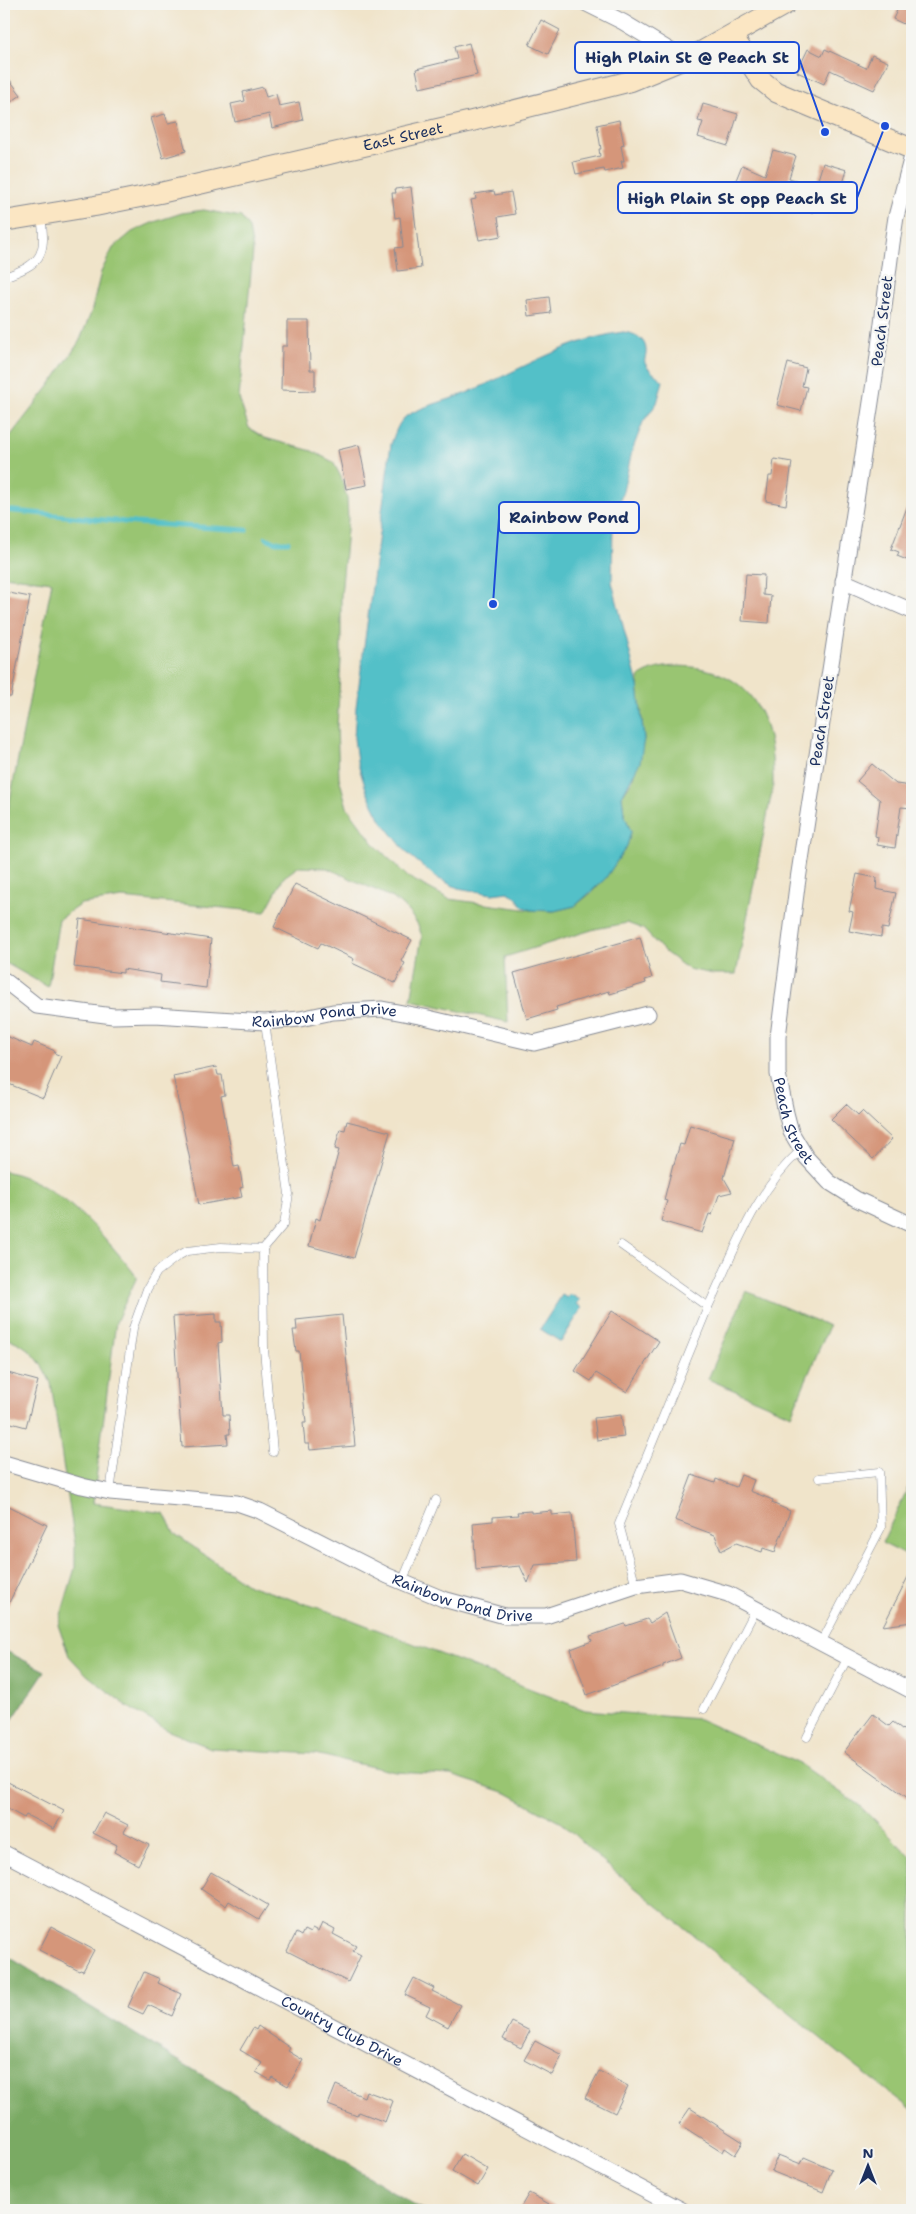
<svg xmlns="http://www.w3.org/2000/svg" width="916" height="2214" viewBox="0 0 916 2214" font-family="'Shantell Sans',sans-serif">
	<rect width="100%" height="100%" fill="#f6f6f2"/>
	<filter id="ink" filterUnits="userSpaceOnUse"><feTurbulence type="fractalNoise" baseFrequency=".02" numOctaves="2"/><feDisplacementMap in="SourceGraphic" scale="10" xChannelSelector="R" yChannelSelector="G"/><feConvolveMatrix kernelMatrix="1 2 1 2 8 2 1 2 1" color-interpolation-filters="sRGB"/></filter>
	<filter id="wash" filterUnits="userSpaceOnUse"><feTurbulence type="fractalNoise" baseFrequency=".0096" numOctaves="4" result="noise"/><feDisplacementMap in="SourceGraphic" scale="20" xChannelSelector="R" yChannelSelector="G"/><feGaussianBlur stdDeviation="1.12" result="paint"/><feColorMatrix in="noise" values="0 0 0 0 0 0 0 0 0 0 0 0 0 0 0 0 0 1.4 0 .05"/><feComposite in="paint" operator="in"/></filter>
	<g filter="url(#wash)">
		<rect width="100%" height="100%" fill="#f0e4ca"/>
		<g fill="#99c572" stroke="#5a7a68">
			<path d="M 204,210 L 241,217 L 249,228 L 253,251 L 239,398 L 249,428 L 265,438 L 312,451 L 333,462 L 341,477 L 347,498 L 348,519 L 341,596 L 341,660 L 337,727 L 339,777 L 347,807 L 375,845 L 408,877 L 449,899 L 531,910 L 554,911 L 575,906 L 591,893 L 605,879 L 627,846 L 631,832 L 624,813 L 622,796 L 632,781 L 644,739 L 638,685 L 640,676 C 655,666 674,665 692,667 C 759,675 774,727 773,786 L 736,974 L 713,974 L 688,969 L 665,952 L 643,929 L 627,923 L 595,929 L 505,957 L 508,1022 L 411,1000 L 422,936 L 417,923 L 406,909 L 393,898 L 327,868 L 298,867 L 284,877 L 265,912 L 122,898 L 81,904 L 59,919 L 48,987 L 4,962 L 4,831 L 52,582 L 4,576 L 4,444 L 50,385 L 79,342 L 91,313 L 101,272 L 113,248 L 132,232 L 154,222 L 182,213 Z"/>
			<path d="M 4,1171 C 58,1181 105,1236 137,1277 L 116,1322 L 93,1503 L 164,1513 L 175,1534 L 248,1585 L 337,1614 L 585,1710 L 699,1719 L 802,1765 L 860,1806 L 912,1858 L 912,2110 L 851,2063 L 602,1861 L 562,1823 L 507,1793 L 451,1775 L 395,1772 L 315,1754 L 211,1748 L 169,1731 L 128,1707 L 87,1675 L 69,1656 L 58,1625 L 75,1568 L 75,1544 L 51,1383 C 41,1362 29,1343 4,1338 Z"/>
			<polygon points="746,1291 829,1326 791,1415 708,1379"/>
			<polygon points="912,1479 912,1558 882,1543"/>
		</g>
		<g fill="#7aaa64" stroke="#4a6c61">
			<polygon points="4,1650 45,1671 4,1732"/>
			<polygon points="4,1954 423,2210 4,2210"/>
		</g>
		<g fill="#52c0c8" stroke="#367893">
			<path d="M 623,332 C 635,333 647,339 646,353 C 646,358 643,360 646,365 C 649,371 658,376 663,381 L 657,403 L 643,422 L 632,451 L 623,491 L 613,520 L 612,582 L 638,685 L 644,739 L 640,762 L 622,796 L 624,813 L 631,832 L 627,846 L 605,879 L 575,906 L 554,911 L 531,910 L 522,906 L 516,897 L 508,892 L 492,894 L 458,888 L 437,878 L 407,853 L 381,820 L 367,792 L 357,761 L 354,738 L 356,707 L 391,444 C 395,434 398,421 408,415 C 425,405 451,400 469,392 C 520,370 567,340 623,332 Z"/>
			<polygon points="570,1294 580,1300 577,1304 582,1308 561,1342 540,1329 562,1295 567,1298"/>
		</g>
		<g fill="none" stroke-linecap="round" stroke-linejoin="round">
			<g stroke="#52c0c8" stroke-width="5">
				<polyline points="4,510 135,523 246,530"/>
				<polyline points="266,538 276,542 288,542"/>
			</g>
		</g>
		<g id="blocks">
			<g fill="#d5967a">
				<polygon points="900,4 912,4 912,28 893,19"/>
				<polygon points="541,20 560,30 548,54 529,45"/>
				<polygon points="469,43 477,75 420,88 416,69 457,59 454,47"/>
				<polygon points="808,49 822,56 825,49 866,68 872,55 888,62 874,90 830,70 824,84 797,72"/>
				<polygon points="4,72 21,95 4,107"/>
				<polygon points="263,87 266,97 276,94 279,106 299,102 303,120 272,128 269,114 235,122 231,104 245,101 243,92"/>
				<polygon points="703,104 738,114 728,146 698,137 703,122 698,121"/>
				<polygon points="165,114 168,123 178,121 186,151 163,158 151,118"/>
				<polygon points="619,120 624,145 621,146 624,161 621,161 623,168 605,172 604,169 576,174 573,162 600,156 599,149 601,149 597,125"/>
				<polygon points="773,150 796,156 789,178 816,186 823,163 847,170 838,200 827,197 823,211 814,208 812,213 779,203 777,210 757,204 761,190 736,180 742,165 765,175"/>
				<polygon points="411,187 421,268 398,271 395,248 403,247 400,217 395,218 392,193 396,193 395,189"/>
				<polygon points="494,191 495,195 511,192 515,214 498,217 501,236 479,240 471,200 476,199 475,194"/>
				<polygon points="549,297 551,313 529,316 527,300"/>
				<polygon points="287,321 309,321 310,370 315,370 315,391 281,390 282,346 287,346"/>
				<polygon points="788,363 806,368 802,386 807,387 801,411 777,405"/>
				<polygon points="359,445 367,485 346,489 338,450"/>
				<polygon points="774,459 792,462 786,505 766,501 769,476 772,476"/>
				<polygon points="911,497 912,497 912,562 897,556 899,552 891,549"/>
				<polygon points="746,574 764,575 763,595 771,596 769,623 742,621"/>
				<polygon points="4,592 30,597 11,697 4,697"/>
				<polygon points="872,764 896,784 912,786 912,808 901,807 895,848 877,845 878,837 875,836 880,800 857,781"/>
				<polygon points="857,874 877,878 876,889 896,893 888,929 882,928 881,937 849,931 853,912 849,911"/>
				<polygon points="295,884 412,940 401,961 405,963 395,983 352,963 354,959 321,943 318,948 274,927"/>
				<polygon points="80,919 211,939 206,988 160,982 161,975 123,969 123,973 74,967"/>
				<polygon points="640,937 652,978 645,980 646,983 610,994 609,991 556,1007 557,1010 527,1019 514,973"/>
				<polygon points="4,1035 32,1047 34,1042 55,1051 54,1053 61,1056 43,1098 4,1082"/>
				<polygon points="216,1067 218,1075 222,1075 225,1095 221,1096 234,1167 239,1166 243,1187 240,1188 242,1197 199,1205 173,1076"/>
				<polygon points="846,1104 858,1115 862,1111 892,1139 873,1159 831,1119"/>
				<polygon points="347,1121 390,1132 354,1258 309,1246 316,1218 320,1220 339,1150 335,1149 340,1129 345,1130"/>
				<polygon points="690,1125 735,1138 724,1178 732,1192 719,1195 712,1215 709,1214 702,1233 661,1221 667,1201 664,1200 673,1164 674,1164 680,1144 684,1145"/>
				<polygon points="612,1311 659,1341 627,1392 596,1373 591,1381 575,1371"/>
				<polygon points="216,1314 216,1322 221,1322 222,1342 218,1343 223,1415 229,1415 230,1434 227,1434 228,1444 182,1447 173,1317"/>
				<polygon points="342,1315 355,1446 310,1450 309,1444 305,1444 303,1423 306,1423 299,1351 296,1351 293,1330 297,1330 296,1320"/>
				<polygon points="4,1372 38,1381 26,1427 4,1421"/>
				<polygon points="621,1415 624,1437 597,1440 594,1418"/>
				<polygon points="692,1475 715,1483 716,1479 736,1487 741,1475 754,1480 750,1491 773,1500 772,1503 790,1511 775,1552 763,1548 762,1552 736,1543 721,1551 715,1535 675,1520"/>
				<polygon points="7,1505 47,1525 4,1613 4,1513"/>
				<polygon points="531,1511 531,1513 552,1511 552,1515 572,1513 576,1562 535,1565 528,1583 520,1566 476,1570 473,1523 493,1521 493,1517 518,1515 517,1512"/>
				<polygon points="912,1569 912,1622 883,1626"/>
				<polygon points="665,1613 681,1658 663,1665 663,1667 587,1695 571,1649 592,1641 590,1636 625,1624 626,1626 647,1619 650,1623"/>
				<polygon points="873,1714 889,1726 893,1722 912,1737 912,1801 844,1752"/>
				<polygon points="4,1780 64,1811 54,1829 26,1815 24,1818 4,1807"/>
				<polygon points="104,1813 128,1825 124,1832 149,1845 138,1865 114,1852 117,1845 93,1833"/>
				<polygon points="211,1872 268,1905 259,1919 229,1901 226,1906 201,1889"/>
				<polygon points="322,1923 335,1930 333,1934 356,1946 353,1951 361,1955 348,1982 287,1951 296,1933 301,1936 304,1930 310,1933 312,1929 318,1932"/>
				<polygon points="51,1927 94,1950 83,1971 80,1970 79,1971 39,1950"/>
				<polygon points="144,1972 160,1979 158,1983 181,1994 172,2016 148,2005 143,2014 128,2007"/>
				<polygon points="414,1978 434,1988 432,1991 460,2005 448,2027 426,2015 430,2007 405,1995"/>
				<polygon points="512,2022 530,2031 521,2048 503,2039"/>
				<polygon points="258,2026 290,2048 288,2051 303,2060 288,2086 272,2077 270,2080 256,2072 262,2063 240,2050 253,2028 256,2030"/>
				<polygon points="535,2041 562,2055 552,2075 524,2060"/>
				<polygon points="599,2071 628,2086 615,2113 585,2098"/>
				<polygon points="336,2085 364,2097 366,2091 393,2101 385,2122 359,2112 357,2116 328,2105"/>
				<polygon points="690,2108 743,2142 735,2155 725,2148 723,2152 679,2124"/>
				<polygon points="462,2154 488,2169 478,2186 452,2171"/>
				<polygon points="778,2155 801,2164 804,2157 832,2169 823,2192 771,2171"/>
				<polygon points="529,2193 560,2210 519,2210"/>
			</g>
		</g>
	</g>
	<g filter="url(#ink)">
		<use href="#blocks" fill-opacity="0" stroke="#868a94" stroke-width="1"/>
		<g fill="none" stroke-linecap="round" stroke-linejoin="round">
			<g stroke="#868a94" stroke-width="9">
				<g id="lane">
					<path d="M 4,277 C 41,264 47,256 41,217"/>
					<polyline points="265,1022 289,1194 284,1224 263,1249 264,1349 273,1452"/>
					<path d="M 621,1245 L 708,1307 C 734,1252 755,1191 801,1150"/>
					<polyline points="819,1478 879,1472 881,1528 821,1643"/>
					<polyline points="110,1492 133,1328 147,1289 157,1272 178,1256 187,1251 221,1247 263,1249"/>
					<polyline points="402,1582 436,1500"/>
					<polyline points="636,1586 619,1524 708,1307"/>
					<polyline points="704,1709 756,1609"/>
					<polyline points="807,1737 848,1657"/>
				</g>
			</g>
			<g stroke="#868a94" stroke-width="17">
				<g id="street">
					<polyline points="587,4 623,22 684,59"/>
					<path id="s1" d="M 912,156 L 896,217 L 892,243 L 877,363 L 797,886 L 778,1037 L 778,1074 L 786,1113 L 791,1132 L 806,1157 L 829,1182 L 856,1199 L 912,1225"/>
					<polyline points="843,581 912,611"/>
					<path id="s2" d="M 4,980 L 37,1006 L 113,1016 L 155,1015 L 265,1022 L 300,1019 L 333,1012 L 382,1009 L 424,1017 L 534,1043 L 648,1014"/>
					<path id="s3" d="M 4,1463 L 82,1486 L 110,1492 L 237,1503 L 260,1511 L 388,1576 L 443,1599 L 505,1616 L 546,1616 L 636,1586 L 680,1580 L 728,1594 L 912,1691"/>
					<path id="s4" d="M 4,1853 L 682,2210"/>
				</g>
			</g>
			<g stroke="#868a94" stroke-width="22">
				<g id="secondary">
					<polyline points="732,35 761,80 776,92 912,149"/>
					<path id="s5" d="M 4,221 L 95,206 L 160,193 L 472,121 L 631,81 L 699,53 L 786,4"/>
				</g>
			</g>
			<use href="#lane" stroke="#fff" stroke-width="8"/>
			<use href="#street" stroke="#fff" stroke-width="15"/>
			<use href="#secondary" stroke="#fbe6c3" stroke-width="20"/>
		</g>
	</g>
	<g text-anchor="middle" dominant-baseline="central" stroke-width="5" stroke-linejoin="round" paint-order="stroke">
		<g font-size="15" fill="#1b2f5e" stroke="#f6f6f2">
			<text stroke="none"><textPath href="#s5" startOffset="408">East Street</textPath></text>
			<text transform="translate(882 321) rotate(-83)">Peach Street</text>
			<text transform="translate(822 721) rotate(-81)">Peach Street</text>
			<text stroke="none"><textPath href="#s2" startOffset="331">Rainbow Pond Drive</textPath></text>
			<text stroke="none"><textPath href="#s1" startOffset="978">Peach Street</textPath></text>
			<text stroke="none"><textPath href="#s3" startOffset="484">Rainbow Pond Drive</textPath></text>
			<text stroke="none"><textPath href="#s4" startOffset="382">Country Club Drive</textPath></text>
		</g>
	</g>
	<path fill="none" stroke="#1d4ed8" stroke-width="2" d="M825 132L799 58M885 126L857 198M493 604L499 518"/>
	<g fill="#1d4ed8" stroke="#f6f6f2" stroke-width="2">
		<circle cx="825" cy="132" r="5"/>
		<circle cx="885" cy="126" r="5"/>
		<circle cx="493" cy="604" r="5"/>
	</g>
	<g fill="#f6f6f2" stroke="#1d4ed8" stroke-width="2">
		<rect x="575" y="42" width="224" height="31" rx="5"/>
		<rect x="618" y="182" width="239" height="31" rx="5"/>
		<rect x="499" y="502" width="140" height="31" rx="5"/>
	</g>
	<g font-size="16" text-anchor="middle" font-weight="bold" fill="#1b2f5e">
		<text x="687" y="63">High Plain St @ Peach St</text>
		<text x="737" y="204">High Plain St opp Peach St</text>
		<text x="569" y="523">Rainbow Pond</text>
	</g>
	<rect width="916" height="2214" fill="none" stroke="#f6f6f2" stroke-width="20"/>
	<g transform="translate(868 2166)" stroke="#f6f6f2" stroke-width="4" paint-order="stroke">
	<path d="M0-4L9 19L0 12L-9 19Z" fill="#1b2f5e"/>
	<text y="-8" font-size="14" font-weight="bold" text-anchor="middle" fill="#1b2f5e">N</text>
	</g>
</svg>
